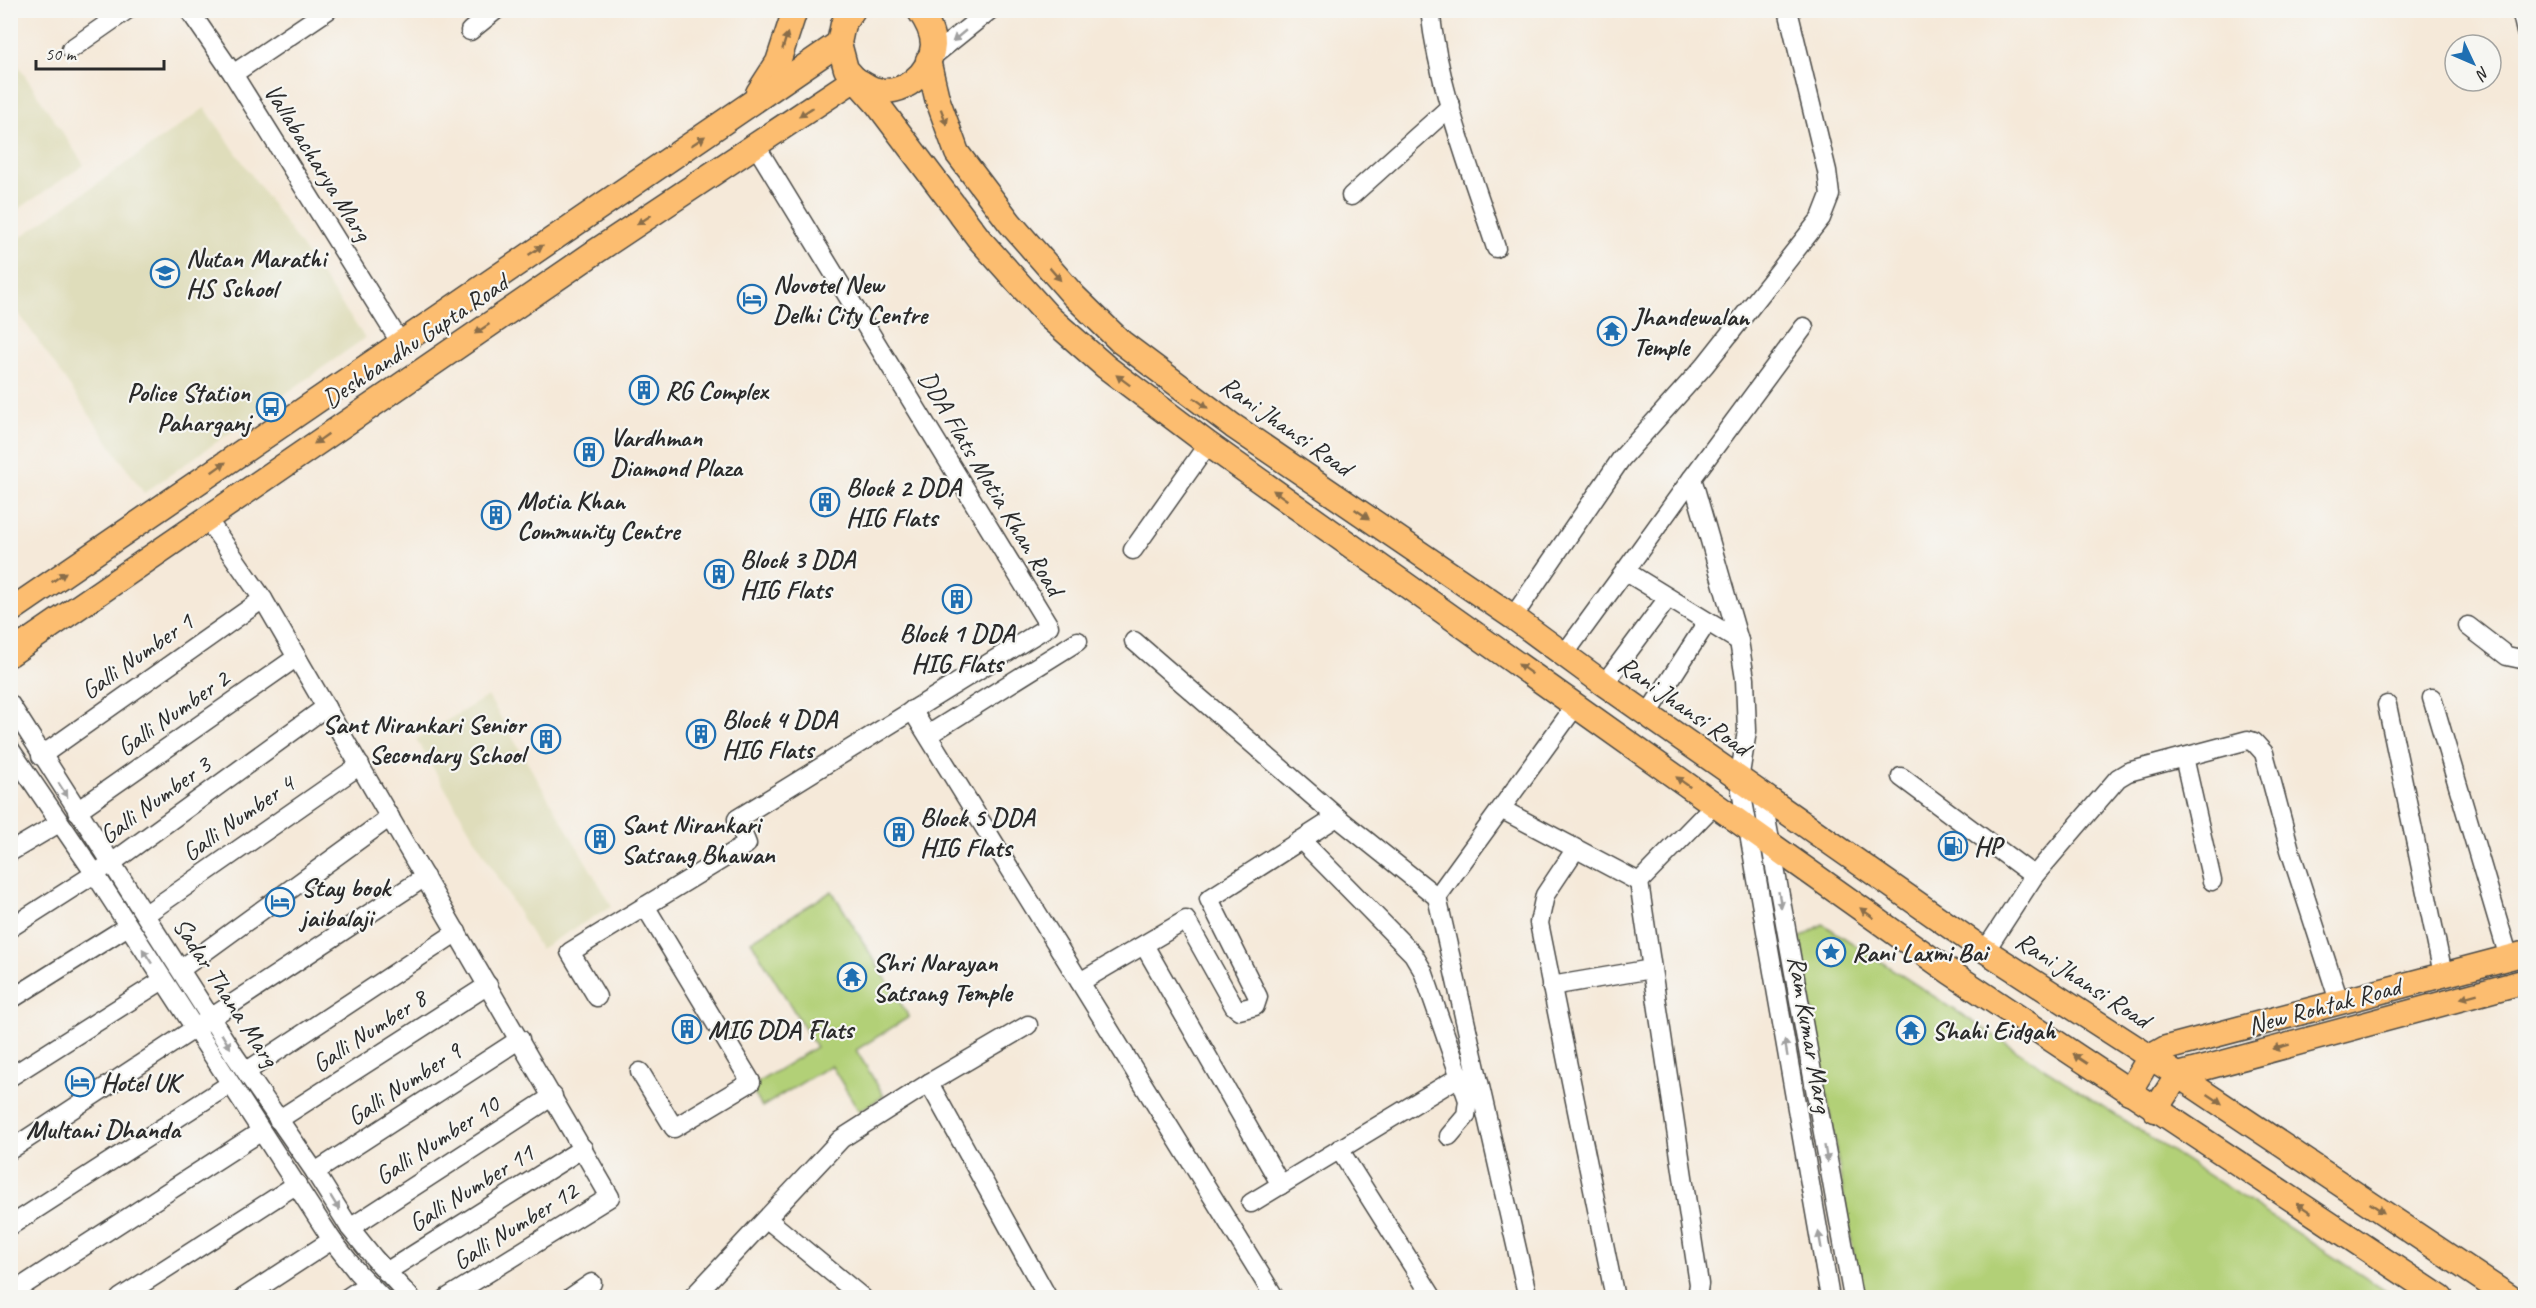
<svg xmlns="http://www.w3.org/2000/svg" width="2536" height="1308" viewBox="0 0 2536 1308" font-family="Caveat,sans-serif">
	<rect width="100%" height="100%" fill="#f6f6f2"/>
	<filter id="ink" filterUnits="userSpaceOnUse"><feTurbulence type="fractalNoise" baseFrequency=".0167" numOctaves="2"/><feDisplacementMap in="SourceGraphic" scale="12" xChannelSelector="R" yChannelSelector="G"/><feConvolveMatrix kernelMatrix="1 2 1 2 8 2 1 2 1" color-interpolation-filters="sRGB"/></filter>
	<filter id="wash" filterUnits="userSpaceOnUse"><feTurbulence type="fractalNoise" baseFrequency=".008" numOctaves="4" result="noise"/><feDisplacementMap in="SourceGraphic" scale="24" xChannelSelector="R" yChannelSelector="G"/><feGaussianBlur stdDeviation="1.35" result="paint"/><feColorMatrix in="noise" values="0 0 0 0 0 0 0 0 0 0 0 0 0 0 0 0 0 1.4 0 .05"/><feComposite in="paint" operator="in"/></filter>
	<g filter="url(#wash)">
		<rect width="100%" height="100%" fill="#f5e9d9"/>
		<g fill="#dfddbb">
			<polygon points="10,53 84,165 11,214 10,214"/>
			<polygon points="205,108 365,338 144,493 11,302 11,244"/>
			<polygon points="488,696 612,906 540,949 416,739"/>
		</g>
		<g fill="#b2d077" stroke="#6e7e51" stroke-width="1.5">
			<polygon points="832,891 909,1017 856,1050 884,1096 859,1111 831,1065 762,1107 750,1087 816,1047 751,941"/>
			<polygon points="1823,924 2395,1297 1861,1297 1800,938"/>
		</g>
	</g>
	<g filter="url(#ink)">
		<g fill="none" stroke-linecap="round" stroke-linejoin="round">
			<g stroke="#494845" stroke-width="21">
				<g id="minor">
					<polyline points="189,10 233,74 400,342"/>
					<path d="M 1430,10 C 1439,92 1471,171 1496,248"/>
					<polyline points="2521,10 2526,32"/>
					<polyline points="470,31 496,10"/>
					<polyline points="71,49 127,10"/>
					<polyline points="928,60 990,10"/>
					<polyline points="233,74 328,10"/>
					<polyline points="1351,196 1451,106"/>
					<polyline points="1804,327 1692,478 1739,641 1745,679 1747,731 1739,780 1748,828 1830,1298"/>
					<polyline points="207,519 263,599 610,1197 447,1298"/>
					<polyline points="1133,550 1208,444"/>
					<polyline points="1625,571 1692,478"/>
					<polyline points="1513,617 1621,459 1705,365 1821,218 1830,195 1827,171 1788,10"/>
					<polyline points="2468,626 2507,656 2526,660"/>
					<polyline points="1134,641 1337,817 1437,897 1528,1298"/>
					<polyline points="1563,656 1625,571 1739,641"/>
					<polyline points="1604,684 1668,598"/>
					<polyline points="2432,698 2509,958"/>
					<polyline points="10,704 235,1056 315,1172 350,1228 374,1258 411,1298"/>
					<polyline points="2387,705 2443,974"/>
					<polyline points="912,710 1275,1298"/>
					<polyline points="1648,714 1707,622"/>
					<polyline points="928,735 1078,641"/>
					<polyline points="10,749 95,874 332,1240 357,1272 382,1298"/>
					<polyline points="41,756 263,599"/>
					<polyline points="2184,757 2212,881"/>
					<polyline points="1901,777 2034,876"/>
					<polyline points="1762,796 1853,1298"/>
					<polyline points="1503,810 1639,882"/>
					<polyline points="77,811 297,657"/>
					<polyline points="1301,840 1413,954 1423,971 1468,1100 1466,1116 1449,1136"/>
					<polyline points="1575,850 1545,895 1539,923 1615,1298"/>
					<polyline points="10,852 59,823"/>
					<polyline points="1639,882 1699,1284 1697,1298"/>
					<polyline points="1639,882 1715,804"/>
					<polyline points="1437,897 1576,705"/>
					<polyline points="146,914 360,765"/>
					<polyline points="10,928 113,862 326,707"/>
					<polyline points="1144,945 1281,1185"/>
					<polyline points="1985,951 2034,876 2118,778 2128,772 2248,740 2254,742 2264,753 2290,850 2339,1001"/>
					<polyline points="181,969 390,817"/>
					<polyline points="1080,982 1186,920 1234,1006 1239,1010 1255,1006 1258,997 1209,899 1337,817"/>
					<polyline points="1551,986 1652,969"/>
					<polyline points="597,997 570,952 747,844 737,819 1049,626 756,146"/>
					<polyline points="10,1000 128,926"/>
					<polyline points="247,1071 457,932"/>
					<polyline points="640,1072 674,1128 751,1082 645,906"/>
					<polyline points="10,1077 163,980"/>
					<polyline points="929,1083 1048,1298"/>
					<polyline points="278,1120 488,985"/>
					<polyline points="1339,1149 1433,1298"/>
					<polyline points="10,1150 425,877"/>
					<polyline points="315,1172 520,1039"/>
					<polyline points="1251,1203 1462,1075"/>
					<polyline points="767,1219 863,1298"/>
					<polyline points="10,1226 230,1084"/>
					<polyline points="350,1228 553,1096"/>
					<polyline points="386,1272 583,1148"/>
					<polyline points="10,1294 260,1132"/>
					<polyline points="120,1298 297,1184"/>
					<polyline points="243,1298 332,1240"/>
					<polyline points="347,1298 368,1284"/>
					<polyline points="570,1298 592,1283"/>
					<polyline points="692,1298 841,1139 929,1083 1028,1025"/>
				</g>
			</g>
			<g stroke="#494845" stroke-width="27">
				<g id="major">
					<polyline points="853,10 843,24 839,43 846,69 878,105 980,240 1049,317 1106,367 1208,444 1950,972 2441,1298"/>
					<polyline points="928,60 937,98 957,153 1010,223 1074,296 1121,342 1233,426 1513,617 1604,684 1975,944 2167,1068 2511,1298"/>
					<path d="M 857,80 C 862,83 868,87 873,89 C 902,98 931,73 933,45 C 933,32 926,20 919,10"/>
					<polyline points="758,93 778,62 795,10"/>
					<polyline points="10,611 839,43"/>
					<polyline points="10,654 595,252 855,79"/>
					<polyline points="2129,1092 2150,1057 2166,1048 2526,953"/>
					<polyline points="2155,1110 2178,1075 2526,981"/>
				</g>
			</g>
			<use href="#minor" stroke="#fff" stroke-width="18"/>
			<use href="#major" stroke="#fcbd6f" stroke-width="24"/>
		</g>
		<defs><path id="oneway-solid" d="M-6-.8H1V-3.2L6.5 0L1 3.2V.8H-6Z" transform="scale(1.5)"/></defs>
		<g fill="#a0a0a0">
			<use href="#oneway-solid" transform="translate(959 36) rotate(140)"/>
			<use href="#oneway-solid" transform="translate(63 790) rotate(57)"/>
			<use href="#oneway-solid" transform="translate(1780 900) rotate(80)"/>
			<use href="#oneway-solid" transform="translate(147 956) rotate(-123)"/>
			<use href="#oneway-solid" transform="translate(226 1041) rotate(59)"/>
			<use href="#oneway-solid" transform="translate(1786 1048) rotate(-100)"/>
			<use href="#oneway-solid" transform="translate(1826 1154) rotate(80)"/>
			<use href="#oneway-solid" transform="translate(335 1203) rotate(58)"/>
			<use href="#oneway-solid" transform="translate(1820 1240) rotate(-100)"/>
		</g>
		<g fill="#896d4a">
			<use href="#oneway-solid" transform="translate(785 41) rotate(-73)"/>
			<use href="#oneway-solid" transform="translate(806 112) rotate(146)"/>
			<use href="#oneway-solid" transform="translate(944 117) rotate(69)"/>
			<use href="#oneway-solid" transform="translate(698 141) rotate(-34)"/>
			<use href="#oneway-solid" transform="translate(644 220) rotate(147)"/>
			<use href="#oneway-solid" transform="translate(536 250) rotate(-34)"/>
			<use href="#oneway-solid" transform="translate(1055 274) rotate(49)"/>
			<use href="#oneway-solid" transform="translate(482 329) rotate(146)"/>
			<use href="#oneway-solid" transform="translate(1123 380) rotate(-143)"/>
			<use href="#oneway-solid" transform="translate(1201 403) rotate(37)"/>
			<use href="#oneway-solid" transform="translate(321 439) rotate(145)"/>
			<use href="#oneway-solid" transform="translate(219 467) rotate(-35)"/>
			<use href="#oneway-solid" transform="translate(1280 495) rotate(-145)"/>
			<use href="#oneway-solid" transform="translate(1362 514) rotate(34)"/>
			<use href="#oneway-solid" transform="translate(59 577) rotate(-35)"/>
			<use href="#oneway-solid" transform="translate(1525 669) rotate(-145)"/>
			<use href="#oneway-solid" transform="translate(1683 782) rotate(-144)"/>
			<use href="#oneway-solid" transform="translate(1867 913) rotate(-144)"/>
			<use href="#oneway-solid" transform="translate(2469 996) rotate(165)"/>
			<use href="#oneway-solid" transform="translate(2281 1047) rotate(165)"/>
			<use href="#oneway-solid" transform="translate(2080 1059) rotate(-146)"/>
			<use href="#oneway-solid" transform="translate(2215 1099) rotate(34)"/>
			<use href="#oneway-solid" transform="translate(2304 1208) rotate(-147)"/>
			<use href="#oneway-solid" transform="translate(2377 1208) rotate(34)"/>
		</g>
	</g>
	<defs>
		<g id="school-ring" transform="scale(1.5)"><circle r="9.5" fill="#f6f6f2" stroke="#1f6fb2" stroke-width="1.5"/><path d="M0-5L7-2L0 1L-7-2ZM-4 1L0 2.5L4 1V4Q0 6-4 4Z" fill="#1f6fb2"/></g>
		<g id="hotel-ring" transform="scale(1.5)"><circle r="9.5" fill="#f6f6f2" stroke="#1f6fb2" stroke-width="1.5"/><path d="M-6-4.5h1.5V1H6V5H4.5V3h-9V5H-6ZM-4 0a1.8 1.8 0 1 1 3.6 0ZM.5 0V-2.5h3Q6-2.5 6 0Z" fill="#1f6fb2"/></g>
		<g id="temple-ring" transform="scale(1.5)"><circle r="9.5" fill="#f6f6f2" stroke="#1f6fb2" stroke-width="1.5"/><path d="M0-6L5-2H3V0L6.5 2.5H4V6H1.5V3h-3V6H-4V2.5H-6.5L-3 0V-2H-5Z" fill="#1f6fb2"/></g>
		<g id="building-ring" transform="scale(1.5)"><circle r="9.5" fill="#f6f6f2" stroke="#1f6fb2" stroke-width="1.5"/><path d="M-4-6H4V6H1V3H-1V6H-4ZM-2.5-4.3h1.7v1.8h-1.7ZM.8-4.3h1.7v1.8H.8ZM-2.5-1h1.7V.8h-1.7ZM.8-1h1.7V.8H.8Z" fill="#1f6fb2"/></g>
		<g id="bus-ring" transform="scale(1.5)"><circle r="9.5" fill="#f6f6f2" stroke="#1f6fb2" stroke-width="1.5"/><path d="M-5-6H5V4H4V6H2V4H-2V6H-4V4H-5ZM-3.5-4V0h7V-4ZM-3.5 1.2v1.5H-2V1.2ZM2 1.2v1.5H3.5V1.2Z" fill="#1f6fb2"/></g>
		<g id="fuel-ring" transform="scale(1.5)"><circle r="9.5" fill="#f6f6f2" stroke="#1f6fb2" stroke-width="1.5"/><path d="M-5.5-6h7V0h2V4h1.3V-2.5L3-4.5l.8-.8L6-3V5H2.5V1h-1V6h-7ZM-4.2-4.7v3.2H.2V-4.7Z" fill="#1f6fb2"/></g>
		<g id="sight-ring" transform="scale(1.5)"><circle r="9.5" fill="#f6f6f2" stroke="#1f6fb2" stroke-width="1.5"/><path d="M0-6L1.8-2.2L6-1.7L2.9 1.2L3.7 5.4L0 3.3L-3.7 5.4L-2.9 1.2L-6-1.7L-1.8-2.2Z" fill="#1f6fb2"/></g>
	</defs>
	<g fill-rule="evenodd">
		<use href="#school-ring" x="165" y="273"/>
		<use href="#hotel-ring" x="752" y="299"/>
		<use href="#temple-ring" x="1612" y="331"/>
		<use href="#building-ring" x="644" y="390"/>
		<use href="#bus-ring" x="271" y="407"/>
		<use href="#building-ring" x="589" y="452"/>
		<use href="#building-ring" x="825" y="502"/>
		<use href="#building-ring" x="496" y="515"/>
		<use href="#building-ring" x="719" y="574"/>
		<use href="#building-ring" x="957" y="599"/>
		<use href="#building-ring" x="701" y="734"/>
		<use href="#building-ring" x="546" y="739"/>
		<use href="#building-ring" x="899" y="832"/>
		<use href="#building-ring" x="600" y="839"/>
		<use href="#fuel-ring" x="1953" y="846"/>
		<use href="#hotel-ring" x="280" y="902"/>
		<use href="#sight-ring" x="1831" y="952"/>
		<use href="#temple-ring" x="852" y="977"/>
		<use href="#building-ring" x="687" y="1029"/>
		<use href="#temple-ring" x="1911" y="1030"/>
		<use href="#hotel-ring" x="80" y="1082"/>
	</g>
	<g text-anchor="middle" dominant-baseline="central" stroke-width="4.5" stroke-linejoin="round" paint-order="stroke">
		<g font-size="26" fill="#2b2b2b" stroke="#f6f6f2">
			<text transform="translate(318 162) rotate(58)">Vallabacharya Marg</text>
			<text transform="translate(415 341) rotate(-34)">Deshbandhu Gupta Road</text>
			<text transform="translate(1286 426) rotate(35)">Rani Jhansi Road</text>
			<text transform="translate(991 483) rotate(59)">DDA Flats Motia Khan Road</text>
			<text transform="translate(137 656) rotate(-35)">Galli Number 1</text>
			<text transform="translate(1684 706) rotate(35)">Rani Jhansi Road</text>
			<text transform="translate(173 713) rotate(-35)">Galli Number 2</text>
			<text transform="translate(155 800) rotate(-36)">Galli Number 3</text>
			<text transform="translate(238 818) rotate(-35)">Galli Number 4</text>
			<text transform="translate(2083 980) rotate(33)">Rani Jhansi Road</text>
			<text transform="translate(226 992) rotate(57)">Sadar Thana Marg</text>
			<text transform="translate(2324 1006) rotate(-15)">New Rohtak Road</text>
			<text transform="translate(369 1031) rotate(-33)">Galli Number 8</text>
			<text transform="translate(1810 1034) rotate(80)">Ram Kumar Marg</text>
			<text transform="translate(404 1084) rotate(-33)">Galli Number 9</text>
			<text transform="translate(437 1140) rotate(-33)">Galli Number 10</text>
			<text transform="translate(471 1188) rotate(-32)">Galli Number 11</text>
			<text transform="translate(515 1226) rotate(-32)">Galli Number 12</text>
		</g>
		<g font-size="26" font-weight="bold" fill="#2b2b2b" stroke="#f6f6f2" text-anchor="start">
			<text x="186" y="258">Nutan Marathi<tspan x="186" dy="30">HS School</tspan></text>
			<text x="773" y="284">Novotel New<tspan x="773" dy="30">Delhi City Centre</tspan></text>
			<text x="1633" y="316">Jhandewalan<tspan x="1633" dy="30">Temple</tspan></text>
			<text x="665" y="390">RG Complex</text>
			<text x="250" y="392" text-anchor="end">Police Station<tspan x="250" dy="30">Paharganj</tspan></text>
			<text x="610" y="437">Vardhman<tspan x="610" dy="30">Diamond Plaza</tspan></text>
			<text x="846" y="487">Block 2 DDA<tspan x="846" dy="30">HIG Flats</tspan></text>
			<text x="517" y="500">Motia Khan<tspan x="517" dy="30">Community Centre</tspan></text>
			<text x="740" y="559">Block 3 DDA<tspan x="740" dy="30">HIG Flats</tspan></text>
			<text x="957" y="633" text-anchor="middle">Block 1 DDA<tspan x="957" dy="30">HIG Flats</tspan></text>
			<text x="722" y="719">Block 4 DDA<tspan x="722" dy="30">HIG Flats</tspan></text>
			<text x="525" y="724" text-anchor="end">Sant Nirankari Senior<tspan x="525" dy="30">Secondary School</tspan></text>
			<text x="920" y="817">Block 5 DDA<tspan x="920" dy="30">HIG Flats</tspan></text>
			<text x="621" y="824">Sant Nirankari<tspan x="621" dy="30">Satsang Bhawan</tspan></text>
			<text x="1974" y="846">HP</text>
			<text x="301" y="887">Stay book<tspan x="301" dy="30">jaibalaji</tspan></text>
			<text x="1852" y="952">Rani Laxmi Bai</text>
			<text x="873" y="962">Shri Narayan<tspan x="873" dy="30">Satsang Temple</tspan></text>
			<text x="708" y="1029">MIG DDA Flats</text>
			<text x="1932" y="1030">Shahi Eidgah</text>
			<text x="101" y="1082">Hotel UK</text>
		</g>
		<g font-size="27" font-weight="bold" fill="#2b2b2b" stroke="#f6f6f2">
			<text x="103" y="1129">Multani Dhanda</text>
		</g>
	</g>
	<rect width="2536" height="1308" fill="none" stroke="#f6f6f2" stroke-width="36"/>
	<g transform="translate(2473 63) rotate(134)"><circle r="28" fill="#f6f6f2" stroke="#a5a5a2" stroke-width="1.5"/>
	<path d="M0-4.5L10 22L0 15L-10 22Z" fill="#1f6fb2"/>
	<text y="-9" font-size="16" font-weight="bold" text-anchor="middle" fill="#2b2b2b">N</text>
	</g>
	<path d="M36 60v9h128v-9" fill="none" stroke="#2b2b2b" stroke-width="3"/>
	<text x="45" y="60" font-size="18" fill="#2b2b2b" stroke="#f6f6f2" stroke-width="4.5" paint-order="stroke">50 m</text>
</svg>
